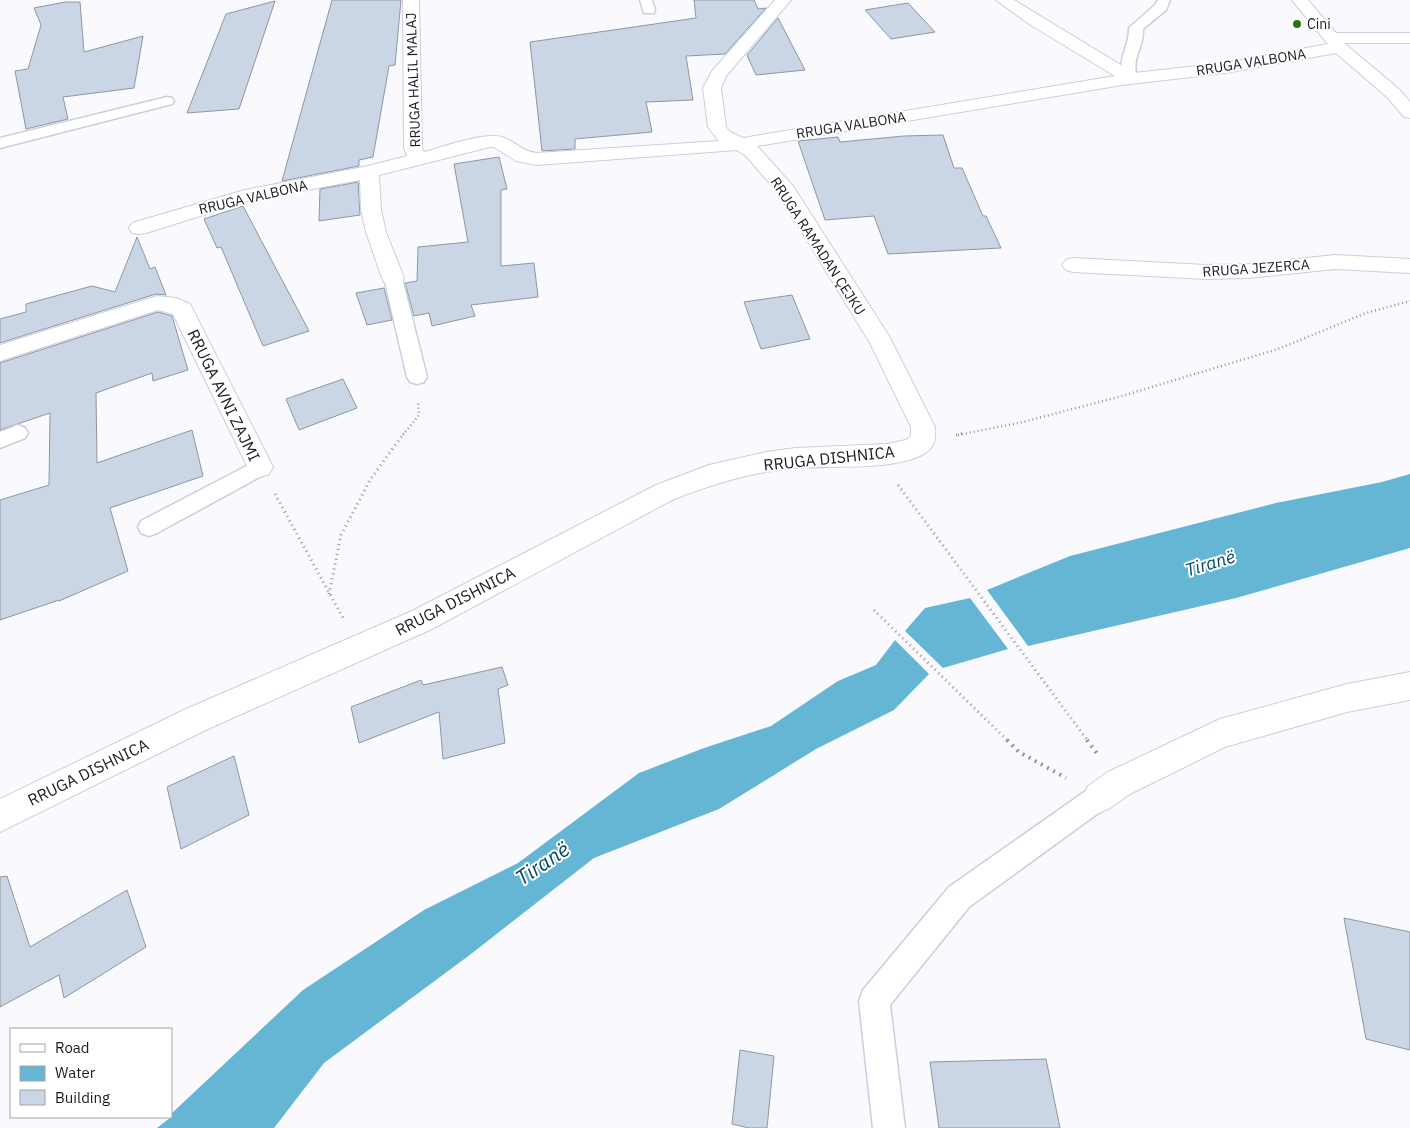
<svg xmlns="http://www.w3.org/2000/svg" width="1410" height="1128" viewBox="0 0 1410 1128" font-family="'IBM Plex Sans',sans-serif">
	<rect width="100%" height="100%" fill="#fafafe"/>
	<g fill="#65b5d5">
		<polygon points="1410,474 1410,548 1236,598 1028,646 987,590 1070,556 1276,503 1382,482"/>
		<polygon points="970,598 1008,649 943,668 905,631 925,608"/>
		<polygon points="895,640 929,674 894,710 816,749 719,809 594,858 471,954 324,1063 274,1128 157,1128 171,1117 171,1114 303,990 424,910 518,863 639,773 704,748 771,726 838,681 876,665"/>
	</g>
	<g fill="#cad6e5" stroke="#8c97a5">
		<polygon points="332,0 401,0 395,65 389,66 373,157 359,160 359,166 282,181"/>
		<polygon points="694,0 754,0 758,9 766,8 725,54 686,56 693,100 646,102 652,132 575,139 575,149 542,151 530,42 696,18"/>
		<polygon points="275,1 239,109 187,113 226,14"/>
		<polygon points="65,2 80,2 84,52 143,36 134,88 63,97 68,119 26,129 15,71 28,69 41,25 34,8"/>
		<polygon points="908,3 935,32 891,39 865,10"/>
		<polygon points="778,18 805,70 756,75 747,55"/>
		<polygon points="943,135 954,168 962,168 983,216 986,216 1001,248 888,254 874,216 825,220 798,141 838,137 840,142 904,136"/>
		<polygon points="499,157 507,189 501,190 501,266 534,263 538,297 471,305 475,316 432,326 429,313 414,316 405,283 417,281 418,247 468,242 454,164"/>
		<polygon points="358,182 360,215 319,221 320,189"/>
		<polygon points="243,206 309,331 263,346 221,247 217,248 204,219"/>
		<polygon points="137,237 150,269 155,267 166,295 156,294 0,343 0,319 26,312 26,304 92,286 115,292"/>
		<polygon points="384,288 392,320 367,325 356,293"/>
		<polygon points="792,295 810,339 761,349 744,302"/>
		<polygon points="158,312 172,316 188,370 153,381 152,373 96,393 97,463 192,430 203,476 110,508 128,571 59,601 59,600 0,620 0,500 49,485 50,413 0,430 0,363"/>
		<polygon points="343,379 357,408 299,430 286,399"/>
		<polygon points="502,667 508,685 498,689 505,743 443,759 439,712 359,743 351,707 421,680 423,685"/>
		<polygon points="234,756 249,815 181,849 167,787"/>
		<polygon points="7,876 30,947 127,890 146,947 64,998 59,975 0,1007 0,877"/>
		<polygon points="1344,918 1410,932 1410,1050 1366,1039"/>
		<polygon points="740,1050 774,1056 767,1128 749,1128 732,1124"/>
		<polygon points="1046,1059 1060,1128 939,1128 930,1062"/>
	</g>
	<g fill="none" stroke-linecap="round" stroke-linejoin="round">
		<g stroke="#cccddf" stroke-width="3">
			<g id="lane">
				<polygon points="640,0 652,0 655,10 654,13 644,13"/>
				<path d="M 1158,0 L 1170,0 L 1166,10 L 1143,29 C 1144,49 1131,57 1137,78 L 1130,82 L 1125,81 C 1114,63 1130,47 1129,28 L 1155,5 Z"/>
				<polygon points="167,97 172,98 174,101 172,104 0,148 0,138"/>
				<polygon points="393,272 399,274 402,278 427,377 424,382 417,384 410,382 407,377 384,278 387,274"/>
				<polygon points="18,425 25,428 28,433 25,438 0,448 0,432"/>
				<polygon points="260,459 267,461 270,467 267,473 157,533 149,536 141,533 138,527 141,521"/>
				<polygon points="1099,784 1108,788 1112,797 1108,806 969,907 890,1005 905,1128 873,1128 859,1001 863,990 949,887 1090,788"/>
			</g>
		</g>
		<g stroke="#cccddf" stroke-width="2">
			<g id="street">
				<path d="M 403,0 L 419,0 L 422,148 L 424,152 C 444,147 487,130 505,138 C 517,143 524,152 537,153 L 719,141 L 708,127 L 703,88 L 712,71 L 775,0 L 791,0 L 726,76 L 721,88 L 726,127 L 730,132 L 743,138 L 1115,76 L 1029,24 L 996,0 L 1014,0 L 1134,73 L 1225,63 L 1328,44 L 1292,0 L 1308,0 L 1336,33 L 1410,33 L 1410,43 L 1344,43 L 1400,90 L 1410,102 L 1410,118 L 1404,117 L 1388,98 L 1336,53 L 1225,73 L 1122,85 L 757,146 L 793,186 L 889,336 L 935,427 C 936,440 935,448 922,455 C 890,471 832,465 796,468 C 754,471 713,484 674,499 L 432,629 L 208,729 L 0,832 L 0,799 L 186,709 L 412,611 L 656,485 L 709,465 L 766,452 L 796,448 L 887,444 L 906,440 L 911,436 L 911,427 L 870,343 L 778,193 L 746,156 L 737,150 L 537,165 L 516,161 L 494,147 L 490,147 L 379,175 L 381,210 L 386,232 L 404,278 L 401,283 L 393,285 L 385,283 L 382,278 L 366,232 L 361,210 L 360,180 L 248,201 L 146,233 L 139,234 L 132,233 L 129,228 L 132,223 L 245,190 L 368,166 L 407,156 L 404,148 Z"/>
				<polygon points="1335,255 1410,259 1410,273 1335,269 1248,278 1206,279 1073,272 1066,270 1062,265 1066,260 1073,258 1206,265 1248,264"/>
				<polygon points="157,296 176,298 190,304 273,467 269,474 260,477 251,474 173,314 158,310 0,361 0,345"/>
				<polygon points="1410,672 1410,700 1347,712 1225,747 1130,794 1110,808 1099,813 1088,808 1083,797 1088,786 1108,772 1220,719 1347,684"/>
			</g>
		</g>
		<g stroke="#96969b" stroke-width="2.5" stroke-dasharray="1 3" stroke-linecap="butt">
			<polyline points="403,435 419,415 418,403"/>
			<polyline points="958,435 1023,422 1122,396 1278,349 1366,313 1410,301"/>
		</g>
		<g stroke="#96969b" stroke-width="3" stroke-dasharray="1 4" stroke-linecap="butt">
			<polyline points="956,435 964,433"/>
			<polyline points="898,485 1088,741"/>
			<polyline points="275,494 343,618"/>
			<polyline points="329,594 341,535 370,480 404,433"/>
			<polyline points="874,610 1008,741"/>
		</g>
		<g stroke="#96969b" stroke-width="4" stroke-dasharray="2 5" stroke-linecap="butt">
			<polyline points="1007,740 1019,752 1066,778"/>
			<polyline points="1087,740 1098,755"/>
		</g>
		<use href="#lane" fill="#fff" fill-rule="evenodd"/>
		<use href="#street" fill="#fff" fill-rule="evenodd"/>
	</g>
	<circle fill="#277318" stroke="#fff" stroke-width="2" cx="1297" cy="24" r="5"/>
	<g text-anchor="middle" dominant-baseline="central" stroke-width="4" stroke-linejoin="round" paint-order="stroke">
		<g font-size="14" fill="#1b1b22" stroke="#fff" text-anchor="start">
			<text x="1307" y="24">Cini</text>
		</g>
		<g font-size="14" fill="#1b1b22" stroke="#fff">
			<text transform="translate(1251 62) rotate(-9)">RRUGA VALBONA</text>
			<text transform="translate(413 80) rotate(-92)">RRUGA HALIL MALAJ</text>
			<text transform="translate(851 125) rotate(-9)">RRUGA VALBONA</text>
			<text transform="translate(253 197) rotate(-13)">RRUGA VALBONA</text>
			<text transform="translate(818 246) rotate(57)">RRUGA RAMADAN ÇEJKU</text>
			<text transform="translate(1256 268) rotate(-4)">RRUGA JEZERCA</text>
		</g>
		<g font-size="16" fill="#1b1b22" stroke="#fff">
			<text transform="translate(224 395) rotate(64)">RRUGA AVNI ZAJMI</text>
			<text transform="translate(829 458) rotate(-6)">RRUGA DISHNICA</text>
			<text transform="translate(455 601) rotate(-27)">RRUGA DISHNICA</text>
			<text transform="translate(88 772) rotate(-26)">RRUGA DISHNICA</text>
		</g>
		<g font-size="18" font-style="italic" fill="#00495f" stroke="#fff">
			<text transform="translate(1210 563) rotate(-17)">Tiranë</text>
		</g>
		<g font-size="21" font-style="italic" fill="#00495f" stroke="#fff">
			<text transform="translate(542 863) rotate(-34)">Tiranë</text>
		</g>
	</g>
	<rect x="10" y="1028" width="162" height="90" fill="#ffffff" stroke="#a4a4a7"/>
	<rect x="20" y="1044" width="25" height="8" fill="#ffffff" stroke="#a4a4a7"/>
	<text x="55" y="1053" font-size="15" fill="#1b1b22">Road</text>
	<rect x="20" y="1066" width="25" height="15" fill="#65b5d5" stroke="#a4a4a7"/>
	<text x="55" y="1078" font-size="15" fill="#1b1b22">Water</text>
	<rect x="20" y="1090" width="25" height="15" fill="#cad6e5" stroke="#a4a4a7"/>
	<text x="55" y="1103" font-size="15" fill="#1b1b22">Building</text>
</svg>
